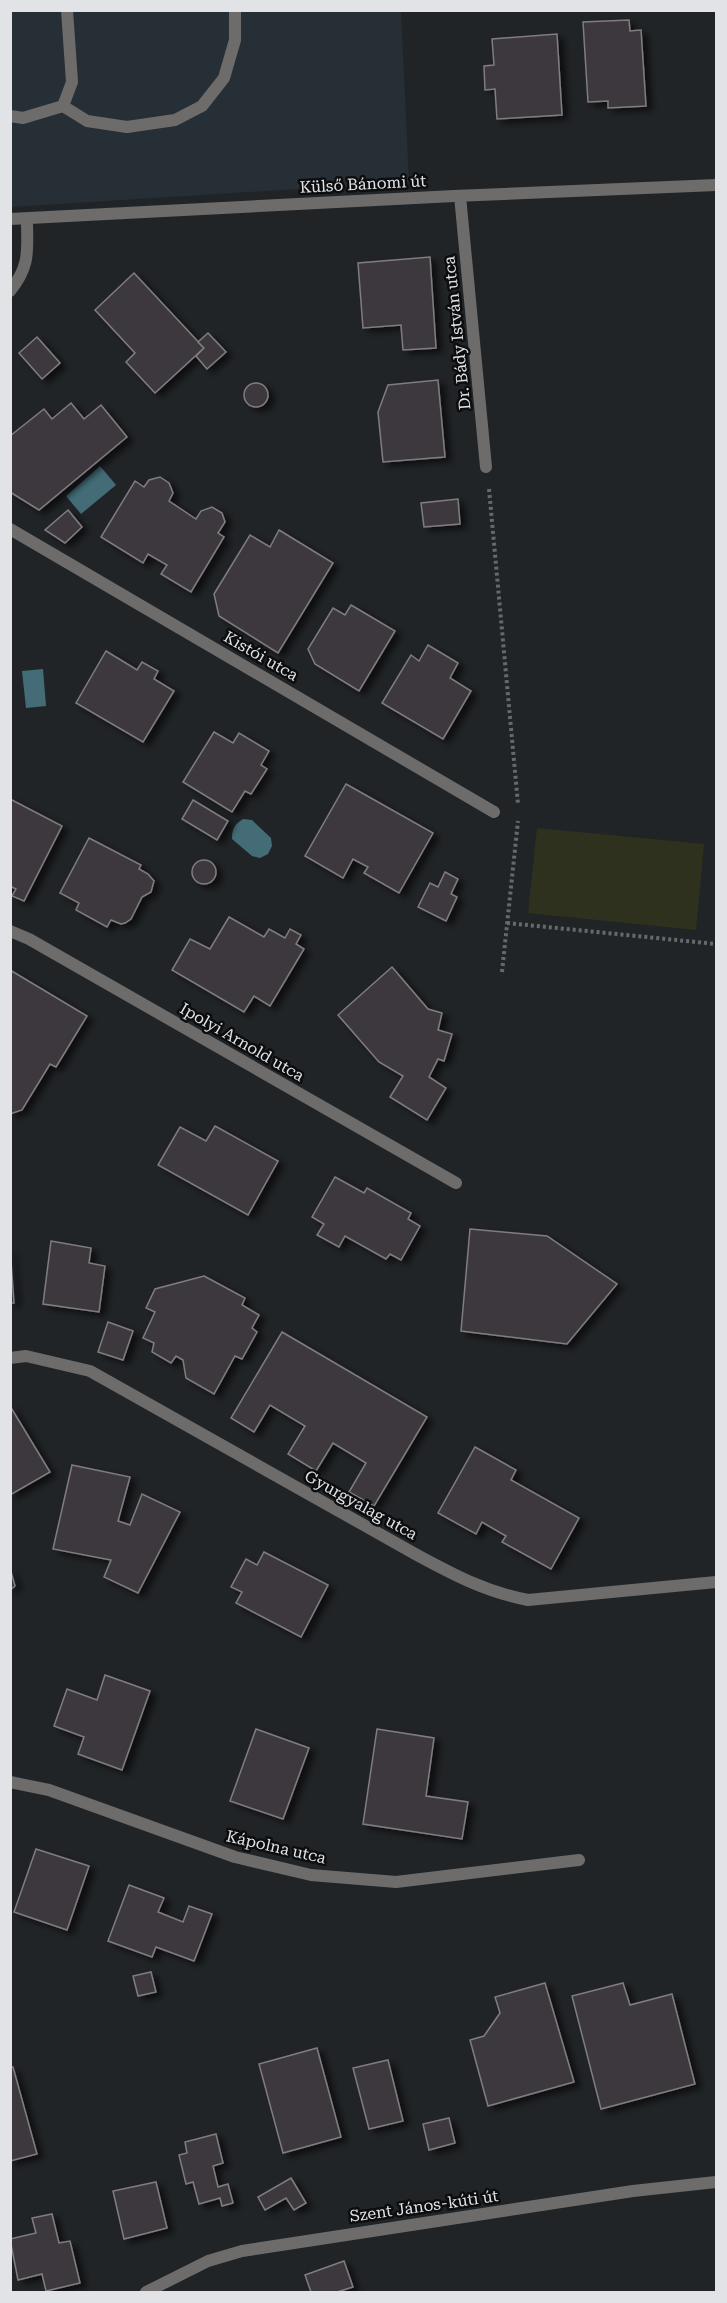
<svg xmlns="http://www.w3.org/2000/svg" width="727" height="2303" viewBox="0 0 727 2303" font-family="'Roboto Serif',serif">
	<defs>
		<filter id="shadow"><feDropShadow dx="6" dy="4" stdDeviation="3" flood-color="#0009"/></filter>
	</defs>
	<rect width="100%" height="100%" fill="#212427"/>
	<polygon fill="#272f36" points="11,11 401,11 409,182 11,207"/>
	<polygon fill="#2e311e" points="537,828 704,844 696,930 528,913"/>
	<g fill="#436c77">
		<polygon points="100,466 116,485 81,514 66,496"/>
		<polygon points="43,669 46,706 26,708 22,671"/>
		<path d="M 243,819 L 252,820 L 271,838 L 272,846 L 268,854 L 260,858 L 252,856 L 232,839 C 232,829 234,825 243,819 Z"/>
	</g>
	<g fill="#3c393c" stroke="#807c7f" stroke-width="1.5" filter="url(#shadow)">
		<polygon points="629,20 630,31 641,30 646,106 608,108 608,101 588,102 583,22"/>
		<polygon points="557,34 562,115 497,119 495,89 485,90 484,66 494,65 492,39"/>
		<polygon points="430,257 436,348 403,350 401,325 363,328 358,263"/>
		<polygon points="134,273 204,348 155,393 126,362 135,353 95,310"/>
		<polygon points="208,333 226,352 207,369 196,356 204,348 198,342"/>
		<polygon points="37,337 60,363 42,379 19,353"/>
		<polygon points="438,380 445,457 383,462 378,412 388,385"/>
		<circle cx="256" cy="395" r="12"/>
		<polygon points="71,403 84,419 101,405 127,437 39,510 10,492 10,436 44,409 52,419"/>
		<polygon points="160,477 169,483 173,493 169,501 196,519 201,511 212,507 222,513 225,522 218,533 224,537 191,592 161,574 167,565 148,554 143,563 101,537 135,481 144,487 149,480"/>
		<polygon points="458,499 460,524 424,527 421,503"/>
		<polygon points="68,510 82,527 65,543 45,530"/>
		<polygon points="279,530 333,563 278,653 219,616 214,594 250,535 270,547"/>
		<polygon points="351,605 395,631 359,691 315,664 308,649 333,608 345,615"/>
		<polygon points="428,645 458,663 450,678 471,691 443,739 382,703 411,655 419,661"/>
		<polygon points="106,651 137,670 142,662 158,671 154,679 174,691 143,742 76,703"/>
		<polygon points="214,732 233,743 239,733 269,751 261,765 267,769 251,794 245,791 232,812 183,782"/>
		<polygon points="346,784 433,833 399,893 364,873 368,867 353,859 343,878 305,856"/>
		<polygon points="10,799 62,826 24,901 12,896 16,889 10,886"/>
		<polygon points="193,800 228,821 217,840 182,819"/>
		<polygon points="89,838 141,865 139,869 148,874 154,881 151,892 142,897 131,919 125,923 121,924 111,920 107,927 76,910 79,903 60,893"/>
		<circle cx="204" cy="872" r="12"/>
		<polygon points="445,872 458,879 451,894 457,897 446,921 418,907 430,883 438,887"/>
		<polygon points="229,917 264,937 269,929 285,938 290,929 301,935 296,944 304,949 270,1006 254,996 244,1012 172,970 190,939 210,949"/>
		<polygon points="392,967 428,1009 442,1013 438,1030 452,1034 444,1061 438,1059 429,1077 446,1088 427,1120 390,1097 403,1076 379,1062 338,1015"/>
		<polygon points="10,970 87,1016 56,1067 50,1064 22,1110 10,1114"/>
		<polygon points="215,1126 278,1161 248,1215 158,1165 180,1127 206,1141"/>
		<polygon points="335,1177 364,1193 367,1188 411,1213 408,1219 420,1226 401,1260 390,1254 386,1259 345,1236 339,1247 317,1235 324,1224 312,1217"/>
		<polygon points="470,1229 547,1236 617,1284 567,1344 461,1331"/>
		<polygon points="51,1241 91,1248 89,1263 105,1266 99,1312 43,1304"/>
		<polygon points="10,1248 14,1303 10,1303"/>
		<polygon points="204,1276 245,1298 242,1305 259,1315 252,1328 257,1332 242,1359 235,1356 214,1394 186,1378 183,1360 176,1356 171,1363 152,1352 154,1343 143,1338 155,1312 146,1308 155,1289"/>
		<polygon points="108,1322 133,1331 123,1360 98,1352"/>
		<polygon points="282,1332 427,1417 374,1506 349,1492 366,1463 333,1443 316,1471 288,1454 305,1426 270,1405 254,1432 231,1418"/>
		<polygon points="10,1406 50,1472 10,1495"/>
		<polygon points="475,1447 516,1470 511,1480 579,1518 551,1569 502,1542 506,1536 482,1522 476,1534 438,1513"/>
		<polygon points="72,1465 130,1477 118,1521 130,1525 142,1494 180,1512 138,1593 104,1577 111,1560 53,1549"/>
		<polygon points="264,1552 328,1585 301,1637 236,1603 242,1592 231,1587 246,1559 257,1565"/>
		<polygon points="10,1568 15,1586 10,1590"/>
		<polygon points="105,1675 150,1691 122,1770 78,1754 84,1737 54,1726 67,1689 97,1700"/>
		<polygon points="256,1729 309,1748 283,1819 230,1801"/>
		<polygon points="377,1729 434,1738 426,1796 468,1802 462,1839 363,1824"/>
		<polygon points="36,1849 89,1866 67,1930 14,1912"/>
		<polygon points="129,1885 164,1898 158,1912 183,1922 189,1906 212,1914 194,1961 156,1947 152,1957 108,1941"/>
		<polygon points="151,1972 156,1992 138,1996 133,1976"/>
		<polygon points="545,1983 574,2082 488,2106 470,2040 484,2036 500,2013 495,1997"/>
		<polygon points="623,1983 630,2005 672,1994 695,2084 601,2109 572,1996"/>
		<polygon points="317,2048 341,2137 283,2153 259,2064"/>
		<polygon points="388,2060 403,2121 369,2129 353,2068"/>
		<polygon points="10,2067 13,2067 37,2154 10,2161"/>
		<polygon points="449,2118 455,2143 429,2150 423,2124"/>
		<polygon points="216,2134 223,2163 213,2166 218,2187 228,2184 233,2203 222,2206 220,2198 199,2204 193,2182 186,2184 179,2155 187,2153 185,2142"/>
		<polygon points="291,2178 306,2203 294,2210 286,2198 265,2210 258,2197"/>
		<polygon points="156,2182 167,2228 124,2239 113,2191"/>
		<polygon points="52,2214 59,2243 70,2241 80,2283 46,2291 42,2274 18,2280 10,2239 36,2233 32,2218"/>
		<polygon points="344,2261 353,2287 337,2292 311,2292 305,2275"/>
	</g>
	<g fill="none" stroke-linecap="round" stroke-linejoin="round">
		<g stroke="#66696c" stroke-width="4" stroke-dasharray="3 3" stroke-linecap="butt">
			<polyline points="489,489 518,804"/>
			<polyline points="507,923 716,944"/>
			<polyline points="502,972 518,821"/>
		</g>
		<g stroke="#6d6c6a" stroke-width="12">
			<polyline points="63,106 87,121 127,127 175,120 202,106 224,78 235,40 235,10"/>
			<polyline points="10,116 23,118 63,106 72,82 67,10"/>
		</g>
		<g stroke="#6d6c6a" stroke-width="12">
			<polyline points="460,196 486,467"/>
			<polyline points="10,219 454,196 716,185"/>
			<path d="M 10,291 C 31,265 27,250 27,219"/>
			<polyline points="10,529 494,812"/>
			<polyline points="10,931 29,939 456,1183"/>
			<path d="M 10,1358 L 26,1356 L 90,1371 L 417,1555 C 454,1575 486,1592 528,1600 L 716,1582"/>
			<polyline points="10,1782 49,1790 235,1857 311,1875 396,1882 579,1860"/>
			<polyline points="146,2292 208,2261 242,2251 633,2191 716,2182"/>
		</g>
	</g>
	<g text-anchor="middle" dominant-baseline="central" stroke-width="5" stroke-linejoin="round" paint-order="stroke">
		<g font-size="16" fill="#e1e3e6" stroke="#0c0d0e">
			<text transform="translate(363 184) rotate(-3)">Külső Bánomi út</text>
			<text transform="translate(457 333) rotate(-96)">Dr. Bády István utca</text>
			<text transform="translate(261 656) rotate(30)">Kistói utca</text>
			<text transform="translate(242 1042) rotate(30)">Ipolyi Arnold utca</text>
			<text transform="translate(361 1505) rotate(29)">Gyurgyalag utca</text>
			<text transform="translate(276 1847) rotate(13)">Kápolna utca</text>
			<text transform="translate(424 2206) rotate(-8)">Szent János-kúti út</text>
		</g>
	</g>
	<rect width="727" height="2303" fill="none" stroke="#e1e3e6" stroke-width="24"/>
</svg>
